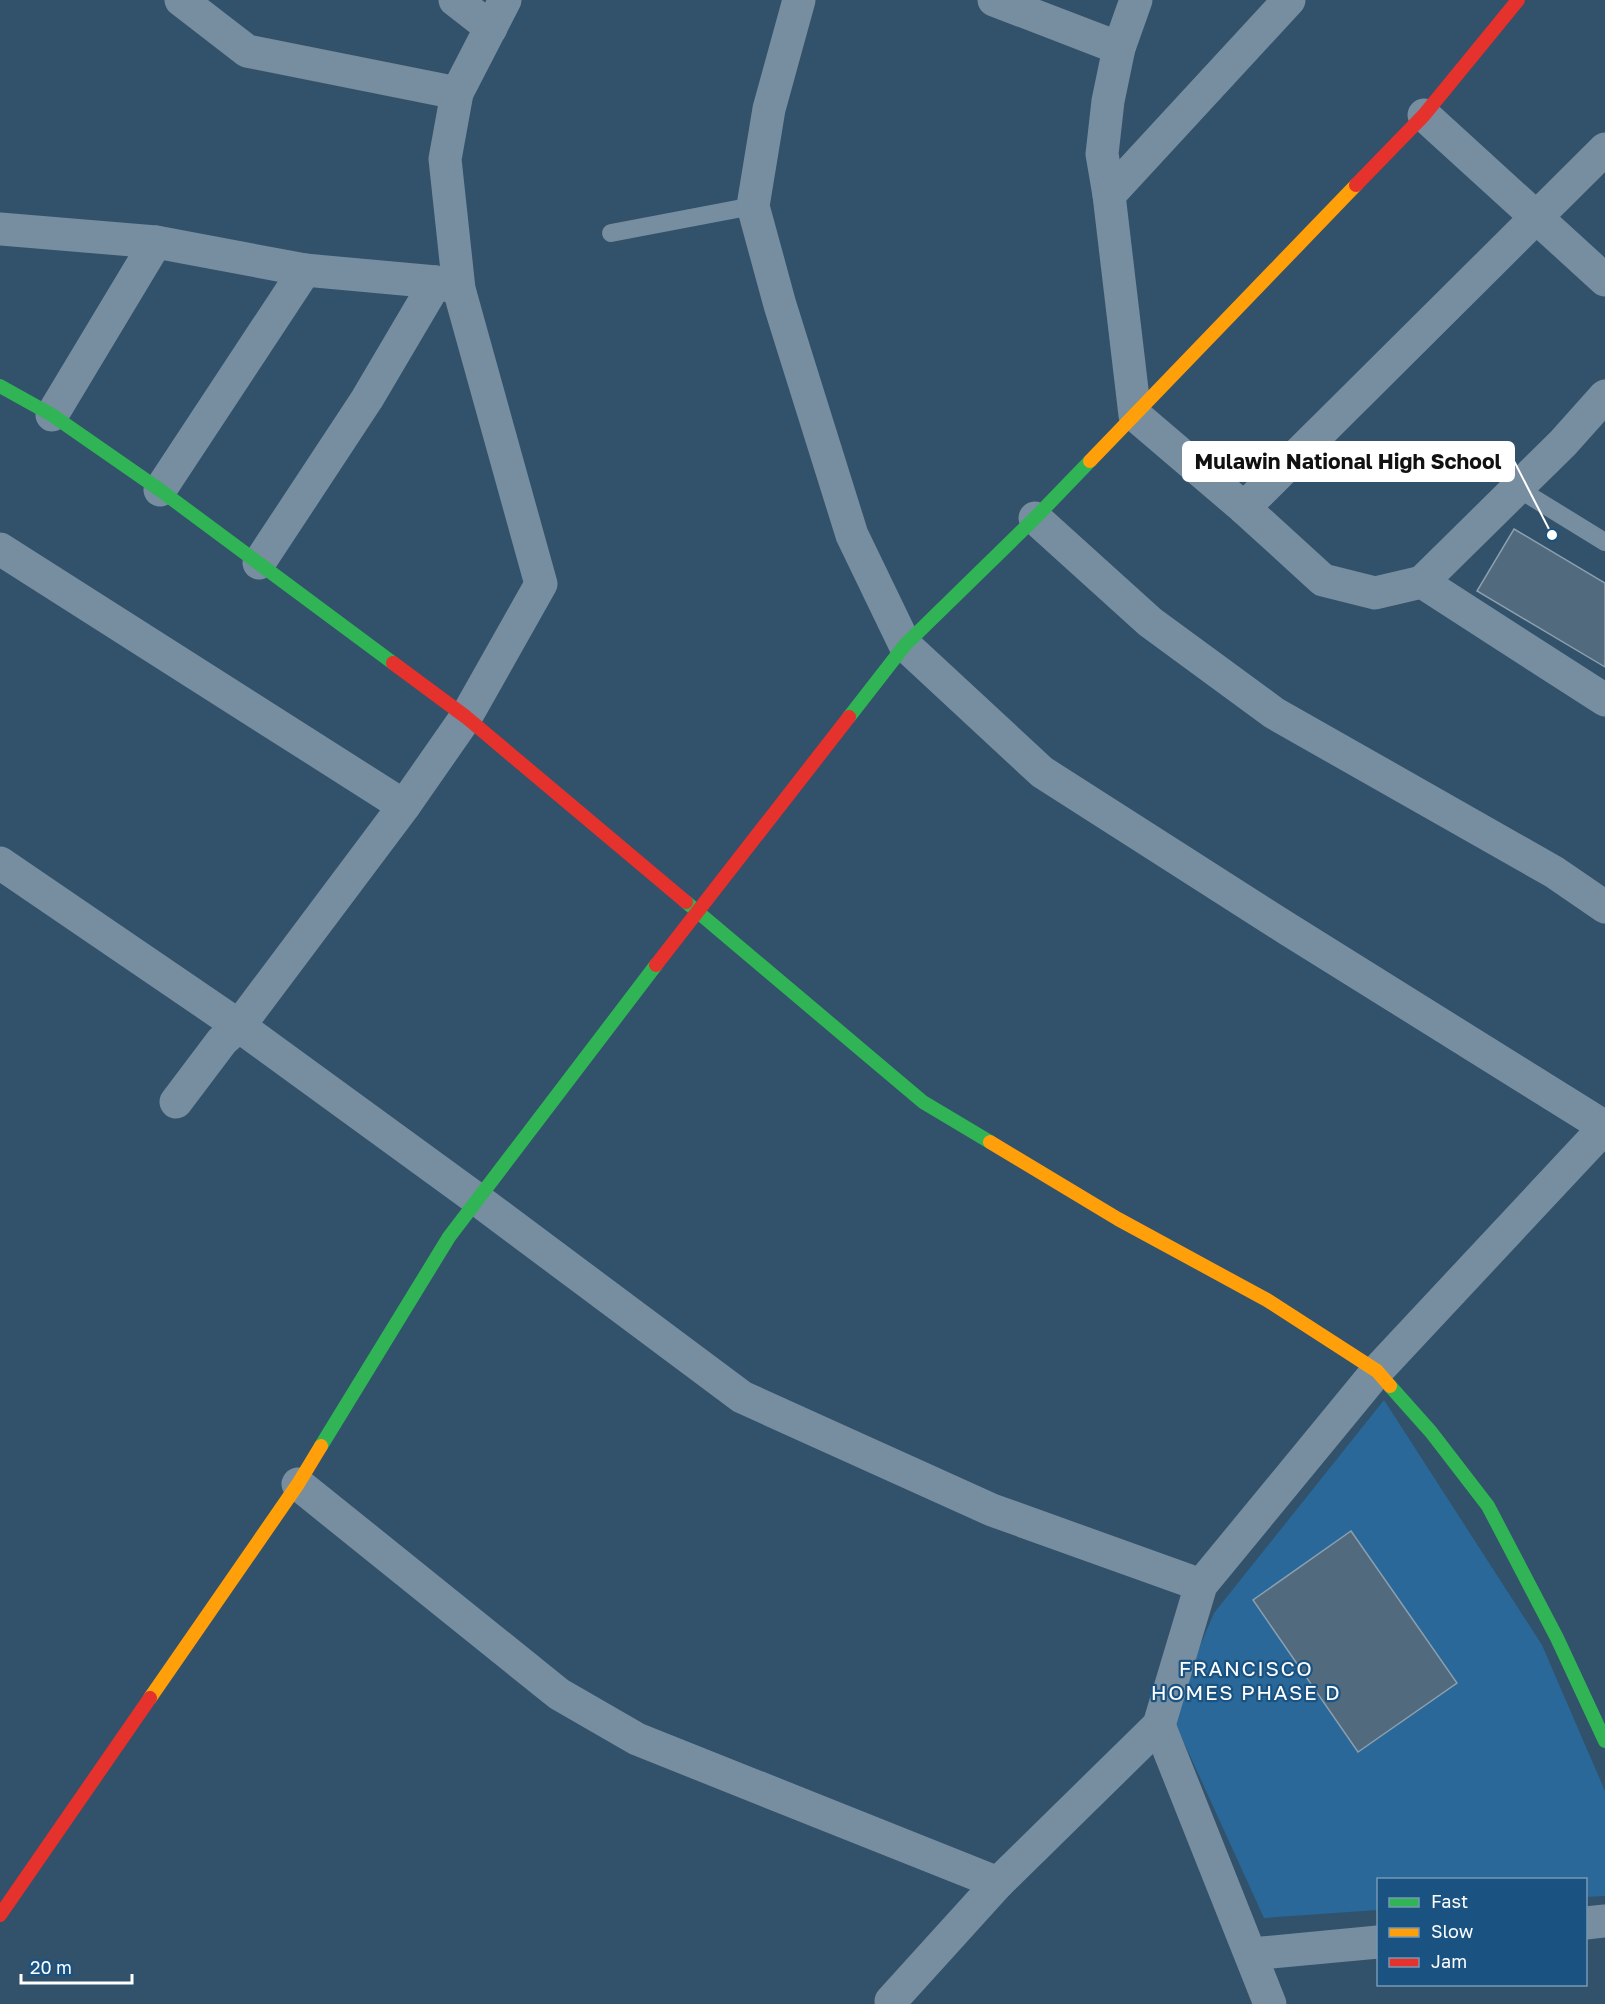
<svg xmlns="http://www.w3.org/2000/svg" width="1605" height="2004" viewBox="0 0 1605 2004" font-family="'Golos Text',sans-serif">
	<rect width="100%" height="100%" fill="#32516a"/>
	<polygon fill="#296898" points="1384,1400 1542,1645 1605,1791 1605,1896 1586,1897 1586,1880 1378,1880 1378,1910 1264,1918 1171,1714 1214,1613"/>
	<g fill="#516a7e" stroke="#8b9fae" stroke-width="1.5">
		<polygon points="1514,529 1605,583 1605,667 1477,591"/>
		<polygon points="1351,1531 1457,1683 1358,1752 1253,1600"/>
	</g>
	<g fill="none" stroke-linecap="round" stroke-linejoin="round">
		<g stroke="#778da0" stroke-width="18">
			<polyline points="611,233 753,206"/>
			<polyline points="1517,488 1605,542"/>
		</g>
		<g stroke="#778da0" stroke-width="33">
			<polyline points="181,0 247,51 457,93"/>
			<polyline points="455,0 491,28"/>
			<polyline points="799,0 769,109 753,206 780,305 852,535 905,645 1042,772 1286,928 1605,1127"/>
			<polyline points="994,0 1119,48"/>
			<polyline points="1136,0 1119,48 1108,101 1102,154 1109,195 1135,415 1244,508 1323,580 1375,593 1422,582 1605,700"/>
			<polyline points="1424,115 1605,280"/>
			<polyline points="1109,195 1289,0"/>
			<polyline points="0,229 156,242 305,270 436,282 459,289"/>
			<polyline points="52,415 156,242"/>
			<polyline points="160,490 305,270"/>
			<polyline points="1244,508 1605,149"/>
			<polyline points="1035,518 1150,622 1274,713 1554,872 1605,907"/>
			<polyline points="0,549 404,806"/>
			<polyline points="259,563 367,399 436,282"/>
			<polyline points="1422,582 1563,443 1605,396"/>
			<polyline points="0,863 239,1026 478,1200 742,1397 992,1510 1201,1585"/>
			<polyline points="176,1102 222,1041 239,1026 404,806 466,717 541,584 459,289 445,159 457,93 505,0"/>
			<polyline points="298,1484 559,1694 637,1739 998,1883"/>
			<polyline points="1159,1725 1270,2004"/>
			<polyline points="1586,1923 1605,1921"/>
			<polyline points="1251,1954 1378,1942"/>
			<polyline points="891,2001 998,1883 1159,1725 1201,1585 1377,1371 1605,1127"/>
		</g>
		<g stroke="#30b455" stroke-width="14">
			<polyline points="0,386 52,415 160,490 393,663"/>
			<polyline points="849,717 905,645 1035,518 1090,461"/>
			<polyline points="686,902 923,1102 990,1142"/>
			<polyline points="1390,1386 1431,1432 1488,1506 1557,1638 1605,1741"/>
			<polyline points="321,1446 449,1237 656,965"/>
		</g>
		<g stroke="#ff9f0a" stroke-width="14">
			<polyline points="1090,461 1356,185"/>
			<polyline points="990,1142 1118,1219 1267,1300 1377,1371 1390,1386"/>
			<polyline points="150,1698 298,1484 321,1446"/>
		</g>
		<g stroke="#e5322d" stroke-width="14">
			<polyline points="1356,185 1424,115 1518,0"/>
			<polyline points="393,663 466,717 686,902"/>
			<polyline points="656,965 849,717"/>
			<polyline points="0,1915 150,1698"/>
		</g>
	</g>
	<g text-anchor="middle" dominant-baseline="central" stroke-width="4.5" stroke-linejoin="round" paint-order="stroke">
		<g font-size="21" letter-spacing="1.5" fill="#fff" stroke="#1a5382">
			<text x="1246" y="1668">FRANCISCO<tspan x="1246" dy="24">HOMES PHASE D</tspan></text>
		</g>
	</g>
	<path fill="none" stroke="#fff" stroke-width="2" d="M1552 535L1514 461"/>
	<circle fill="#fff" stroke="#1a5382" stroke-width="2" cx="1552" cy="535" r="6"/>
	<rect fill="#fff" stroke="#fff" stroke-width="2" x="1183" y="442" width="331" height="39" rx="6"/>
	<g font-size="21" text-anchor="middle" font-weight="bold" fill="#111">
		<text x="1348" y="469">Mulawin National High School</text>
	</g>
	<rect x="1377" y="1878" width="210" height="108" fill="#1a5382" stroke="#7698b4" stroke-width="1.5"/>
	<rect x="1389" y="1898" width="30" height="9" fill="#30b455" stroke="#7698b4" stroke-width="1.5"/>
	<text x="1431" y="1908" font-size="18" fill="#ffffff">Fast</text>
	<rect x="1389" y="1928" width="30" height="9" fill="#ff9f0a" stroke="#7698b4" stroke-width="1.5"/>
	<text x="1431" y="1938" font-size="18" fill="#ffffff">Slow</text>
	<rect x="1389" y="1958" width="30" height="9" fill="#e5322d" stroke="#7698b4" stroke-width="1.5"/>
	<text x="1431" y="1968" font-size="18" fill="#ffffff">Jam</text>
	<path d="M21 1974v9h111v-9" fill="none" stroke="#ffffff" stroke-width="3"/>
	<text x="30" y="1974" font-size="18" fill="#ffffff" stroke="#1a5382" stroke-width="4.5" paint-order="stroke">20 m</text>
</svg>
